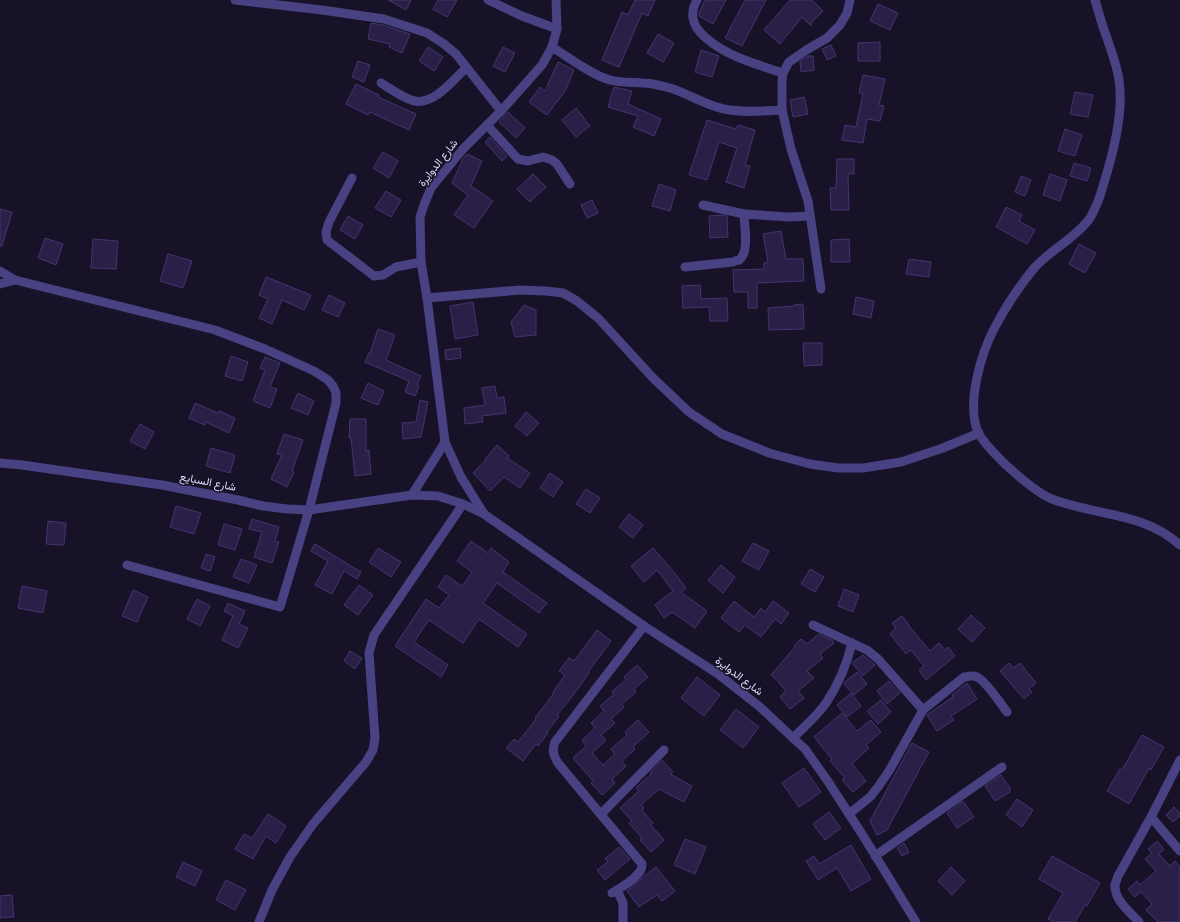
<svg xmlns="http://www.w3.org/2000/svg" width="1180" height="922" viewBox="0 0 1180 922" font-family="Roboto,Vazirmatn,sans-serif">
	<rect width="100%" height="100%" fill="#171227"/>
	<g fill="#2a2047" stroke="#443471">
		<polygon points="388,0 411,0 406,10"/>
		<polygon points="438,0 457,0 447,17 433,9"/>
		<polygon points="635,0 655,0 648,16 642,13 619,67 602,60 622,12 628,15"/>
		<polygon points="705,0 726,0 713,24 699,16 699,13"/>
		<polygon points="745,0 766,0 742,46 725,38"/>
		<polygon points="790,0 812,0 823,11 811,23 811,26 802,17 780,44 764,30"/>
		<polygon points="878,4 898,13 890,30 870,21"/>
		<polygon points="371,23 383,25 410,34 402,53 389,47 390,44 368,39"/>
		<polygon points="658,34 674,43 663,62 647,53"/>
		<polygon points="880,42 880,61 858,61 858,43"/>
		<polygon points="831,45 836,56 827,60 822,49"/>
		<polygon points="428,47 443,57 434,71 419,61"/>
		<polygon points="503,47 515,53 505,72 493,66"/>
		<polygon points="701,50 719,56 712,77 695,72"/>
		<polygon points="808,56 813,56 814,70 801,72 800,61"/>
		<polygon points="358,61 370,65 364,82 352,77"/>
		<polygon points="558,62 574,70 565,91 547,115 529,102 540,87 545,91"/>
		<polygon points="863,75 885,79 879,105 884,106 880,121 867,119 863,143 842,140 845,125 856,127 863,93 859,93"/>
		<polygon points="356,84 379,95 378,97 416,114 409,130 370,112 368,115 346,104"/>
		<polygon points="614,87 632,91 628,104 661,119 654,136 633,127 638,116 608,107"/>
		<polygon points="1075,92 1093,95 1088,117 1070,114"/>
		<polygon points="804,97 808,114 793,117 790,100"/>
		<polygon points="576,108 590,126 576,137 562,120"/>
		<polygon points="508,112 525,128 516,138 499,122"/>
		<polygon points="707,120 736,129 738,125 755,130 745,165 750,166 744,188 726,182 737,148 719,142 707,180 689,175"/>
		<polygon points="1065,129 1082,135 1075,156 1058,151"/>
		<polygon points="490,137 507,156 502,161 485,142"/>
		<polygon points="383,152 398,161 389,178 373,168"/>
		<polygon points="467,154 482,161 471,186 493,201 474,228 454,215 468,195 452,183 463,159"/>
		<polygon points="837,159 854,159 854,174 848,174 849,210 831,210 830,188 836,188"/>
		<polygon points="1074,163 1091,168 1087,181 1070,176"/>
		<polygon points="533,174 546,187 530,202 517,189"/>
		<polygon points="1050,174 1067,180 1060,201 1043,195"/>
		<polygon points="1021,176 1031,180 1025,196 1015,192"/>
		<polygon points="659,184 676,190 670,211 652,206"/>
		<polygon points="386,191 401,200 391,217 375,208"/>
		<polygon points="592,200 598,213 587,218 581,205"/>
		<polygon points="1006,207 1022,215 1019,221 1035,230 1027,244 996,227"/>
		<polygon points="0,209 12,212 2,246 0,246"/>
		<polygon points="722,215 727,216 728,237 710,238 709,216"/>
		<polygon points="348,216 363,225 355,239 340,230"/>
		<polygon points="781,231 786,259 803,259 804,281 757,283 757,308 748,308 748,292 734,292 733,270 764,269 764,263 768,262 763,234"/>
		<polygon points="45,238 63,244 56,265 38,258"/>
		<polygon points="93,239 118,241 116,269 91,268"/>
		<polygon points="849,239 850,262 831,262 831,240"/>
		<polygon points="1079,244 1096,253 1085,273 1069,264"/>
		<polygon points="168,254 192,261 183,288 160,281"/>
		<polygon points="909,259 931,262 929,277 906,274"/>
		<polygon points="266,277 311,295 304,310 282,300 272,324 259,318 268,299 259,295"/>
		<polygon points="700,285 701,299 727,298 728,321 710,321 709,307 683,308 682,286"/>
		<polygon points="329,295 345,303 338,317 322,310"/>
		<polygon points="856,297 874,301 871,318 853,314"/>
		<polygon points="473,302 478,335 455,339 450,306"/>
		<polygon points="803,304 804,329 769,330 768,308 794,306 794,305"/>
		<polygon points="524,305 536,310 536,335 515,337 511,322"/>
		<polygon points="378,329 395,335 386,360 421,376 417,385 419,386 415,396 405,392 409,381 365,362 369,353 370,353"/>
		<polygon points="803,343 822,343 822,365 804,366"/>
		<polygon points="460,348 461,358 446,360 445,350"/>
		<polygon points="231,356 248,362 242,381 225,376"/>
		<polygon points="265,357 280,363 270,387 277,389 270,408 253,401 265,370 260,368"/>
		<polygon points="368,383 384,391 378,405 361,398"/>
		<polygon points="495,386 497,398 504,397 506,413 482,416 483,422 465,424 464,408 485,405 482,388"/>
		<polygon points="298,393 314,401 308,415 291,408"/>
		<polygon points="420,400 428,402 421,437 403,439 402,423 416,422"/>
		<polygon points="195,403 218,413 219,411 235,418 229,433 206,422 205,425 189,418"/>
		<polygon points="526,412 539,423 527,436 515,426"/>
		<polygon points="350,419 366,419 366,451 369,450 371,474 355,476 351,438 349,438"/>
		<polygon points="140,424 154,432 145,449 130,441"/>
		<polygon points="284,434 303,440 292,471 294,472 287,487 271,479 282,455 277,454"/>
		<polygon points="497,445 509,456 507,458 530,473 520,488 504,477 490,491 473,473 486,460 485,459"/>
		<polygon points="211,448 235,455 230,473 206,466"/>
		<polygon points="550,473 563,482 553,497 540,488"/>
		<polygon points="586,489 600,498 590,513 576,504"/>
		<polygon points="176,506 201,513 194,534 170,527"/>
		<polygon points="629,514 643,525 633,538 619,527"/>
		<polygon points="252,519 279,527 275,541 279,542 272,563 254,557 262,532 249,529"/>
		<polygon points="48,521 66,523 64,545 46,544"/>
		<polygon points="224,524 242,529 235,550 218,545"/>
		<polygon points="471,541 488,553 491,548 509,562 503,572 547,603 539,613 497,583 483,603 527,634 518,647 479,619 463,643 429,620 414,642 448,665 441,677 395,646 426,599 439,608 449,595 438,587 446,575 462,586 472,572 457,561"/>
		<polygon points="753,543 769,551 759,570 742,561"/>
		<polygon points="315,544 361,572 357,579 344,571 332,594 315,585 328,561 311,551"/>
		<polygon points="378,548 401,562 391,577 369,562"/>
		<polygon points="653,548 673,571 686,588 681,592 707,611 695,628 672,612 664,618 655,605 673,591 657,570 644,582 631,566"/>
		<polygon points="206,554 215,557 210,571 201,568"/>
		<polygon points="241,559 257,565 249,583 233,577"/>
		<polygon points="721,565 735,577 723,593 708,580"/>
		<polygon points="810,569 824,577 815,592 801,584"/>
		<polygon points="359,585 373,595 358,615 344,605"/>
		<polygon points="22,586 47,591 43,613 18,608"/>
		<polygon points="844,589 859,595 853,612 838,606"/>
		<polygon points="133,590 148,597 137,622 122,616"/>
		<polygon points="197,599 210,606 200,626 187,619"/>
		<polygon points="734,601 754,617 761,608 765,612 773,601 789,613 781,624 775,619 761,637 745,625 739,632 721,618"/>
		<polygon points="228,603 245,611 239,624 248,628 238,648 222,640 233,616 224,611"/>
		<polygon points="971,615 985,628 972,642 958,629"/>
		<polygon points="902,616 909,625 908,625 930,651 939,643 945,650 948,647 955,656 926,680 919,670 924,666 911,650 906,654 890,634 896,628 892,623"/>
		<polygon points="597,630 611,641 588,672 589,673 577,690 557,715 559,716 547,732 548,733 538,746 536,744 523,761 506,748 514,739 518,742 536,719 535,718 554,693 553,692 565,675 559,671 569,658 574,661"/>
		<polygon points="819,634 832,640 834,643 820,654 823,658 807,671 814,678 798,691 804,698 790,709 780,697 786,691 779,683 780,683 771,675 795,647 794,646 801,639 807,644"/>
		<polygon points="350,651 362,658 355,669 344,661"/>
		<polygon points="863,655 875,665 863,676 852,663"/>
		<polygon points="1009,663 1013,668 1020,663 1036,683 1029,689 1032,692 1024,699 1000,671"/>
		<polygon points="637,665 648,677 634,689 636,692 622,704 624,707 611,719 615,723 601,735 606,740 592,753 603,765 615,754 611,749 627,735 625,732 638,720 649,732 633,747 635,749 622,761 626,766 612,779 615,783 602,795 591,783 593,781 573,758 586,746 582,740 595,728 591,723 604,711 600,706 614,694 612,692 626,679 624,677"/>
		<polygon points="857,672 867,684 854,695 844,684 845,682"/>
		<polygon points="697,677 720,695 704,716 681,698"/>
		<polygon points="889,681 900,693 887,704 877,691"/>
		<polygon points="967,683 977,699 951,716 954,720 937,731 927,715 928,714 953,697 952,695"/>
		<polygon points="851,693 861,706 847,717 837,705"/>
		<polygon points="881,700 891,712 878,724 867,711"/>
		<polygon points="736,709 759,727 743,748 720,730"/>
		<polygon points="842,713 857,731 871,720 881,732 866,745 869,748 852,764 866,781 853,792 842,780 845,778 830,761 832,759 814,737"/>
		<polygon points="1142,735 1164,747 1151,770 1149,768 1129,804 1107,791 1120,769 1122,770"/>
		<polygon points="912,743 929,752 887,830 877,835 870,821"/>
		<polygon points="662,760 673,772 670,774 692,786 684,802 659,789 641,805 644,808 642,810 653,823 651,825 664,840 651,852 640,840 642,838 629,823 632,821 620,808 639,791 636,788 651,774 650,773"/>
		<polygon points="804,768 821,792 799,807 782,783"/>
		<polygon points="1001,775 1010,788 1010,792 995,801 985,786"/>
		<polygon points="1017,799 1033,810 1022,827 1006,815"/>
		<polygon points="963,801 974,817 957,828 947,813"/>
		<polygon points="1174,807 1180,813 1180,816 1173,822 1166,815"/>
		<polygon points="829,812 841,828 825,840 813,824"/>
		<polygon points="268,814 286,826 276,843 266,836 253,859 235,849 244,834 252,838"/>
		<polygon points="685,839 706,847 695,874 674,865"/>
		<polygon points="1157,841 1164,849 1159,854 1170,866 1175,861 1180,867 1180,922 1158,922 1146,910 1152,904 1141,892 1135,897 1128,889 1137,881 1140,885 1156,871 1145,859 1152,853 1148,849"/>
		<polygon points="904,843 909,852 902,856 897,848"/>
		<polygon points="851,845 871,879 851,891 837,868 818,880 806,861 814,856 819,864"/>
		<polygon points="619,847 630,859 605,880 597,870 608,862 605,859"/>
		<polygon points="1052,856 1100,883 1087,906 1085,905 1075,922 1054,922 1048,919 1063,893 1039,879"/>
		<polygon points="183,862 202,871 195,886 176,877"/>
		<polygon points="656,867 675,891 662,901 657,895 639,907 627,891 635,885 644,876"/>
		<polygon points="951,867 965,881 952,895 938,881"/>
		<polygon points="226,880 246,890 235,910 216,900"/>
		<polygon points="12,895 14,917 0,918 0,896"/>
	</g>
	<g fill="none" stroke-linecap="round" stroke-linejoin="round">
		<g stroke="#484182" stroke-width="9">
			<polyline points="235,0 322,10 384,19 427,33 444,44 456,54 501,111"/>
			<polyline points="488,0 522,16 557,29"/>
			<path d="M 697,0 C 694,5 692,12 693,18 C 694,27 700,33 706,38 C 728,57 756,64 783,73"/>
			<path d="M 1095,0 C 1099,13 1102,26 1107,38 C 1111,51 1117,65 1119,80 C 1124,113 1113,154 1103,186 C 1101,193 1099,200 1096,206 C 1093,212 1091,218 1087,222 C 1072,240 1051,250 1035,267 C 1020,285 1006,306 995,327 C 981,353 966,404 978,432 C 983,443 997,456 1006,465 C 1017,475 1039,494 1052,499 C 1096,516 1144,512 1180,545"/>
			<path d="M 552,47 C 568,57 593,76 610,80 C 621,83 632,82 643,83 C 652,83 662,86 670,88 C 689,94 705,105 724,109 C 742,113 764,111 782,110"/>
			<path d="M 381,83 C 389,88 402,97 411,100 C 432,108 453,80 466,68"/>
			<polyline points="487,125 518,159 528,161 543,157 552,160 557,164 570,184"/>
			<polyline points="352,178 329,222 326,232 327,240 374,276 383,275 396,267 421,262"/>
			<polyline points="703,205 744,214 789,217 810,216"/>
			<path d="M 685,267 L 733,262 C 734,261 739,260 739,260 C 750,252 744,226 744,214"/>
			<polyline points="0,271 15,280 215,330 265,349 314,371 328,380 333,386 336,393 336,403 309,510 280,607 127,565"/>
			<polyline points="0,284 15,280"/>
			<polyline points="821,289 808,201 791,149 782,110 782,81 783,73 789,62 808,49 827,38 840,25 847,13 850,0"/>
			<polyline points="427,298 520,290 546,291 563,293 577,301 598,318 654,379 689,412 722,434 769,453 810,464 838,468 863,468 901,462 943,448 979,433"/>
			<polyline points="0,463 22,465 162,485 238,500 263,506 287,509 309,510 412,495 438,496 463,504 484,514 644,626 718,674 760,707 793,738 805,749 827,780 862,834 916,922"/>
			<polyline points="412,495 445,442"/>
			<polyline points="484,514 461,477 445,442 427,298 421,262 420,217 424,205 431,188 463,149 501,111 542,65 552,47 557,29 556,0"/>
			<polyline points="813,625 867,650 878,659 923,710"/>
			<path d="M 793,738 C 804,727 817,716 826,703 C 838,685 847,664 852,643"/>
			<polyline points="601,814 664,750"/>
			<path d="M 849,814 L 870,797 L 878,787 L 889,771 L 923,710 L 964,677 C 969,676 973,675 977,677 C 985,680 1001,704 1007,712"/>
			<polyline points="1151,817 1180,851"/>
			<polyline points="875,856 1002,767"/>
			<polyline points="617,890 623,903 623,922"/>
			<path d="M 612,893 C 622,887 643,876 642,864 L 558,763 C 553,755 552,750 555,742 L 644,626"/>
			<polyline points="259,922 272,890 290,857 313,824 366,762 373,750 375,738 369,653 374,635 463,504"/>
			<path d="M 1139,922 C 1130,912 1114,900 1115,885 C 1116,882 1117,879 1118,876 L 1151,817 L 1180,760"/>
		</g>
	</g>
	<g text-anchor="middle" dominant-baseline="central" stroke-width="3" stroke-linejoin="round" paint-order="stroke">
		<g font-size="11" fill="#e1dcfc" stroke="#171227">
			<text transform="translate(438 163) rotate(-52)">شارع الدوايرة</text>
			<text transform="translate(208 482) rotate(11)">شارع السبايع</text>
			<text transform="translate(739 676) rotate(37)">شارع الدوايرة</text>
		</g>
	</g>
</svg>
